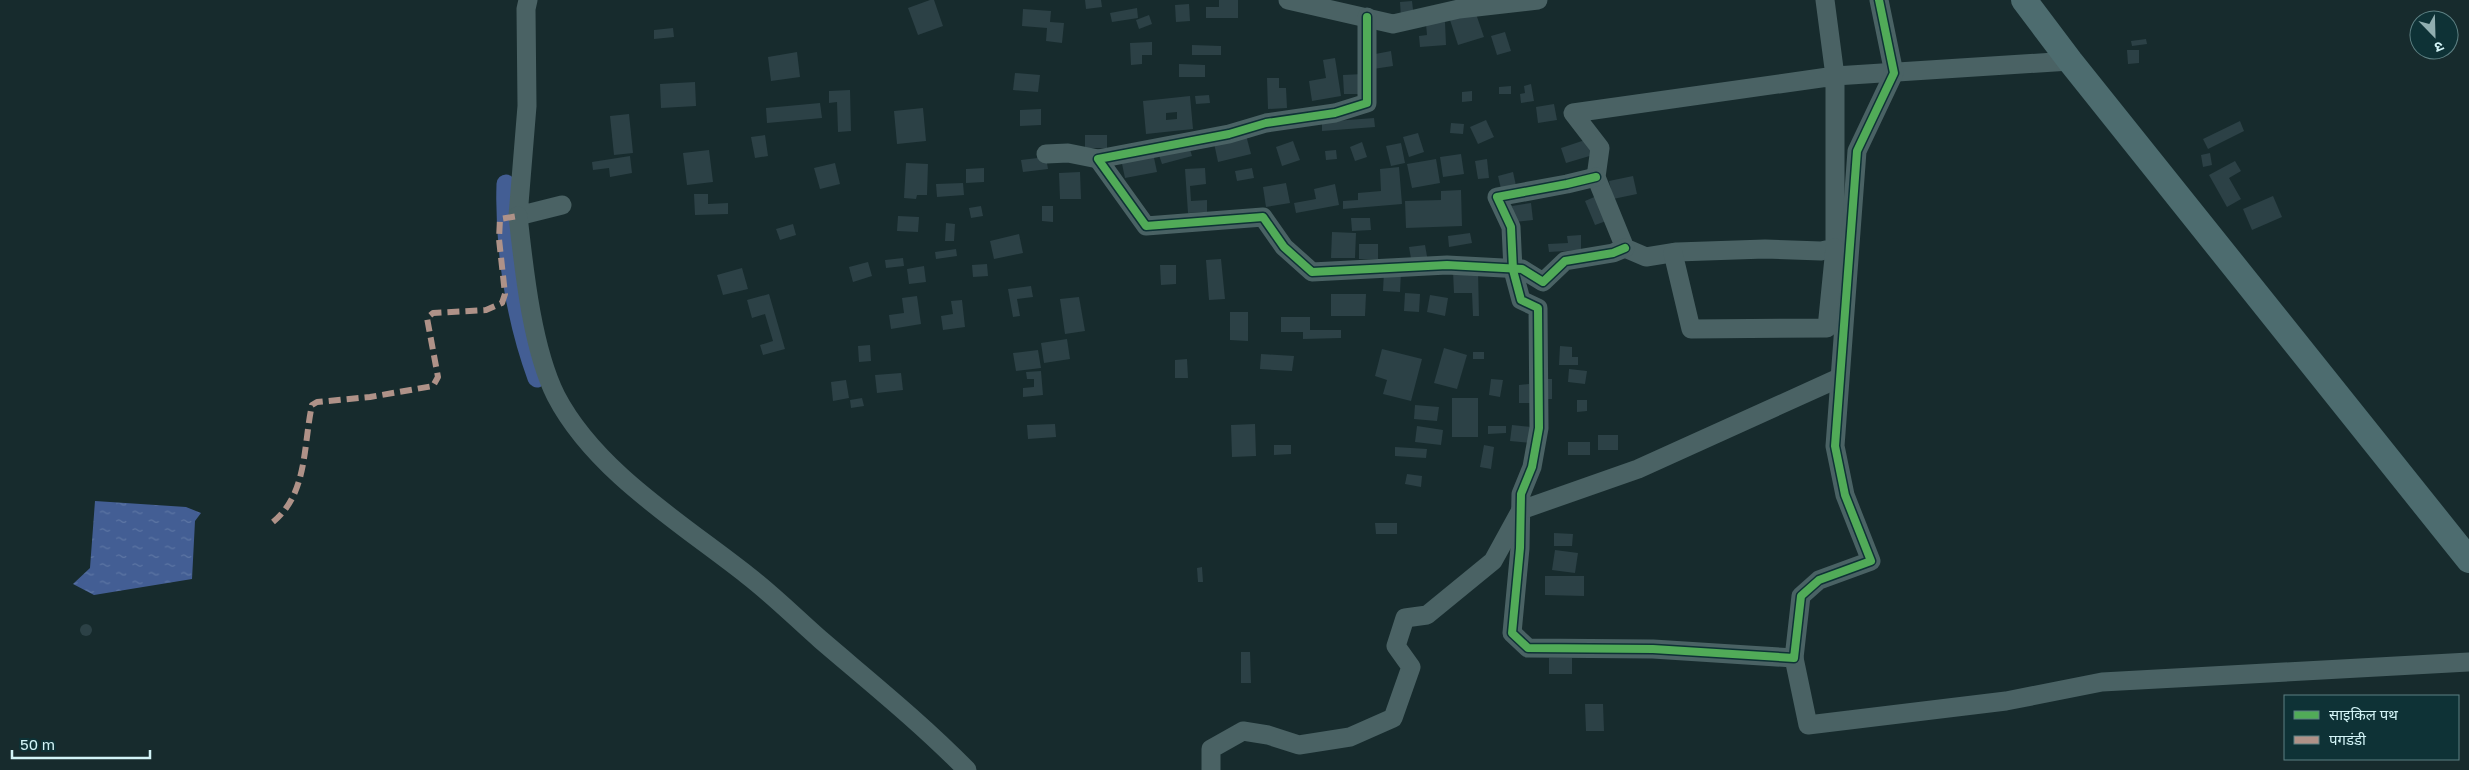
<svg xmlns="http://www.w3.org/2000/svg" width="2469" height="770" viewBox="0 0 2469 770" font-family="'Golos Text','Noto Sans Devanagari',sans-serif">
	<defs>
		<pattern id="water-ripples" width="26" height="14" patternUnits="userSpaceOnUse" patternTransform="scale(1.25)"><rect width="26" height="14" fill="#435e94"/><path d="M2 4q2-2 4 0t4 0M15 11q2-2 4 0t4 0" fill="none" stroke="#5d76a4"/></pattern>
	</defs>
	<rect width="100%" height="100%" fill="#172b2d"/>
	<polygon fill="url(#water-ripples)" points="95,501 186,507 201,513 195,521 192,579 94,595 73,584 90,568"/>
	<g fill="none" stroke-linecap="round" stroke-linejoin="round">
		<path stroke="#435e94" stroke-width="19" d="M 506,184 C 504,248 515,318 537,378"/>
	</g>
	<g fill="#2c4146" fill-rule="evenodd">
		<polygon points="930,0 934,0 943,26 918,35 908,8"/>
		<polygon points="1085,0 1101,0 1102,7 1086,9"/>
		<polygon points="1219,0 1238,0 1238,18 1206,18 1206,7 1219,7"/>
		<polygon points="1412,1 1414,18 1401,19 1400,2"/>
		<polygon points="1189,4 1190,21 1176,22 1175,5"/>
		<polygon points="1137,8 1138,18 1112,22 1110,13"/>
		<polygon points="1023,9 1051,11 1050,22 1064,23 1062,43 1046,41 1047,28 1022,26"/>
		<polygon points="1475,11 1484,37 1458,45 1450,20"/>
		<polygon points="1149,15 1152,24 1139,29 1136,20"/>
		<polygon points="1445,22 1446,45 1420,47 1419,36 1427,35 1426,24"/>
		<polygon points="673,28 674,37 654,39 654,30"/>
		<polygon points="1505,32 1511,51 1497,55 1491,36"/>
		<polygon points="2146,39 2147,44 2132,46 2131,41"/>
		<polygon points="1152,42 1152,55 1142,55 1142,64 1131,65 1130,43"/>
		<polygon points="1192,45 1221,46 1221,55 1192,55"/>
		<polygon points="2127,50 2139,50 2139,63 2128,64"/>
		<polygon points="1391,51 1393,66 1373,69 1370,55"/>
		<polygon points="797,52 800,77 771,81 768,57"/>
		<polygon points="1335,58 1341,96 1312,101 1309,81 1326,78 1323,60"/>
		<polygon points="1179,64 1205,65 1205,77 1179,77"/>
		<polygon points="1015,73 1040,75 1038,92 1013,90"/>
		<polygon points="1363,74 1364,94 1344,94 1343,75"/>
		<polygon points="1267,78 1279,78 1279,88 1286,88 1287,108 1268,109"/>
		<polygon points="695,82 696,106 661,108 660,84"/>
		<polygon points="1531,84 1534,101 1521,103 1520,94 1525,93 1524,86"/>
		<polygon points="1511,86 1511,94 1499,94 1499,87"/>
		<polygon points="850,90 851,131 838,132 837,102 829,103 829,91"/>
		<polygon points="1472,91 1472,101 1462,102 1462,92"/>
		<polygon points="1209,95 1210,103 1196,104 1195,96"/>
		<path d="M 1190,96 L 1193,129 L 1146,134 L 1143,101 ZM 1177,112 L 1177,119 L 1166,120 L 1166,113 Z"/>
		<polygon points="820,103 822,118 767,123 766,108"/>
		<polygon points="1554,104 1557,120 1538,123 1536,107"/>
		<polygon points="923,108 926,141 897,144 894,111"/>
		<polygon points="1041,109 1041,125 1020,126 1020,110"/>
		<polygon points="629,114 633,153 614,155 610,116"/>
		<polygon points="1374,118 1375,127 1322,131 1322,122"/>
		<polygon points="1486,120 1494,137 1478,144 1470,127"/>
		<polygon points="2240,121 2244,131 2208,149 2203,139"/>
		<polygon points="1451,123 1464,124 1463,134 1450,133"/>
		<polygon points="1418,133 1424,152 1409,157 1403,137"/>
		<polygon points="765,135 768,156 755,158 751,137"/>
		<rect x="1085" y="135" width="22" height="13"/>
		<polygon points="1246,135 1251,154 1218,162 1214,143"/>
		<polygon points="1588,139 1593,155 1566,163 1561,148"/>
		<polygon points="1293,141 1300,160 1282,166 1276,147"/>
		<polygon points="1362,142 1367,157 1355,161 1350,147"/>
		<polygon points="1401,143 1405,163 1391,166 1386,146"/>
		<polygon points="1189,146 1192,156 1162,164 1159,155"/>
		<polygon points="709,150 713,182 687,185 683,153"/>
		<polygon points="1336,150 1337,159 1326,160 1325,151"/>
		<polygon points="1153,153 1157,172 1125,178 1121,159"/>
		<polygon points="2210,153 2212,165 2203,167 2201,155"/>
		<polygon points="1461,154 1464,174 1443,177 1440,157"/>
		<polygon points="630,156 632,173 610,177 609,168 593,170 592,162"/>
		<polygon points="1046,157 1048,169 1023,172 1021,160"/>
		<polygon points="1436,159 1440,183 1412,188 1407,164"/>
		<polygon points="1487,159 1489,178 1478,179 1475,161"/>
		<polygon points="2235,161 2241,171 2229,178 2241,199 2227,207 2209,175"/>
		<polygon points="835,163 840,184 820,189 814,168"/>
		<polygon points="906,163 928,164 927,195 917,195 916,199 904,198"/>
		<polygon points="1399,167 1402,204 1343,209 1343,201 1358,200 1358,193 1381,191 1380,169"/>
		<polygon points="984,168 984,182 966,183 966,169"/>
		<polygon points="1205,168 1206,184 1190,186 1191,201 1207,200 1207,212 1188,213 1185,169"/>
		<polygon points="1252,168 1254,178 1237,181 1235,171"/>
		<polygon points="1080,172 1081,199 1060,199 1059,173"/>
		<polygon points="1513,172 1517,190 1502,193 1498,176"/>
		<polygon points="1633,176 1637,194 1613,199 1609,181"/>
		<polygon points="963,183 964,195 937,197 936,184"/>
		<polygon points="1286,183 1290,203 1266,207 1263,187"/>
		<polygon points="1335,184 1339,205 1296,213 1294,203 1316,199 1314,189"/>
		<polygon points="1461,190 1462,226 1406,228 1405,201 1441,200 1441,191"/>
		<polygon points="694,194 708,194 708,204 728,203 728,214 695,215"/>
		<polygon points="1599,195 1609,220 1595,225 1585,201"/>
		<polygon points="2273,196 2282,217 2252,230 2243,209"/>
		<polygon points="1531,203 1533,220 1515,222 1512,206"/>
		<polygon points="981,206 983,216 971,218 969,208"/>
		<polygon points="1042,206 1053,206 1053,222 1042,221"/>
		<polygon points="898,216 919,217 918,232 897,231"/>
		<polygon points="1351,218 1370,218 1371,230 1352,231"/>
		<polygon points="946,223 955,224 954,241 945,241"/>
		<polygon points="793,224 796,235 780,240 776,229"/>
		<polygon points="1332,232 1356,233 1355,258 1331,258"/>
		<polygon points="1470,233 1472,243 1449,247 1448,236"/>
		<polygon points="1019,234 1023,253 994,259 990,241"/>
		<polygon points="1581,235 1581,250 1549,252 1548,244 1568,243 1567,236"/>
		<rect x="1359" y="244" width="19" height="15"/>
		<polygon points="1425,245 1428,262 1412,264 1409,247"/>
		<polygon points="956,249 957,256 936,259 935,252"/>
		<polygon points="903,258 904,266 886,268 885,260"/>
		<polygon points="1221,259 1225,299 1209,300 1206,260"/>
		<polygon points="868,262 872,276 853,282 849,267"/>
		<polygon points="987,264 988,276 973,277 972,265"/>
		<polygon points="1160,265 1176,265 1176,284 1161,285"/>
		<polygon points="924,266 926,282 909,284 907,269"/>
		<polygon points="742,268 748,289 723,295 717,275"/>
		<polygon points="1478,270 1479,316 1473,316 1472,293 1454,293 1453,271"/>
		<polygon points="1384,271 1401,271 1400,292 1383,291"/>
		<polygon points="1031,286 1033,297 1017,299 1020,316 1013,317 1008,289"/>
		<polygon points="1405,293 1420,294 1419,312 1404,311"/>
		<polygon points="769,294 785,349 763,355 760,345 773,341 765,314 752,318 747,300"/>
		<polygon points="1331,294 1366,294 1365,316 1331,316"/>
		<polygon points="1430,295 1448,298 1445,316 1427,312"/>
		<polygon points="917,296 921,324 891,329 889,315 904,313 902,298"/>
		<polygon points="1079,297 1085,331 1065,334 1060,299"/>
		<polygon points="962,300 965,327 943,330 941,316 953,314 951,301"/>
		<polygon points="1230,312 1248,312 1248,341 1230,340"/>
		<polygon points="1281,317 1310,317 1310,330 1341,330 1341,338 1303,339 1303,332 1281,332"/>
		<polygon points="1067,339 1070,359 1044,363 1041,343"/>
		<polygon points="870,345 871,361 859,362 858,346"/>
		<polygon points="1560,346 1572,347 1572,357 1578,357 1578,365 1559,365"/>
		<polygon points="1444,348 1467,355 1457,389 1434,383"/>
		<polygon points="1382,349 1422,359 1411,401 1383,394 1387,380 1375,376"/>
		<polygon points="1038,350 1041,368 1016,371 1013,353"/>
		<rect x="1473" y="352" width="11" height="7"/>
		<polygon points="1261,354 1294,356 1292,371 1260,369"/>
		<polygon points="1187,359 1188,378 1175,378 1175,360"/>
		<polygon points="1569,369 1587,371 1585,384 1568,382"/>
		<polygon points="1041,371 1043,395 1023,397 1023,388 1034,387 1034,379 1027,379 1026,372"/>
		<polygon points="901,373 903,390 877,393 875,375"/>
		<polygon points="1491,379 1503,380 1500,397 1489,395"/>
		<polygon points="1541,379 1552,379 1552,399 1542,399"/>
		<polygon points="846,380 849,398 833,401 831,382"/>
		<polygon points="1529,384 1530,403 1519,403 1519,385"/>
		<polygon points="862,398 864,406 851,408 850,400"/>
		<rect x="1452" y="398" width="26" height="39"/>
		<polygon points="1577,400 1587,400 1587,411 1577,412"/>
		<polygon points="1415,405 1439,407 1437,421 1414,419"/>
		<polygon points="1055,424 1056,437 1028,439 1027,425"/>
		<polygon points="1255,424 1256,456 1232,457 1231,425"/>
		<polygon points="1512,425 1532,427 1531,443 1510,441"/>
		<polygon points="1417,426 1443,430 1441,445 1415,442"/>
		<polygon points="1488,426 1506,426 1506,433 1488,434"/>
		<rect x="1598" y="435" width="20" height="15"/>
		<rect x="1568" y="442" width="22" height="13"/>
		<polygon points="1274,445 1291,445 1291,454 1274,455"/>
		<polygon points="1484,445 1494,447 1491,469 1480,467"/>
		<polygon points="1395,447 1427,449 1426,458 1395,456"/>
		<polygon points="1407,474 1422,476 1421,487 1405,484"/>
		<polygon points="1375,523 1397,523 1397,534 1376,534"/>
		<polygon points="1554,533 1573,534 1572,546 1554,546"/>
		<polygon points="1555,550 1578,553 1575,573 1552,570"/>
		<polygon points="1202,567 1203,582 1198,582 1197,568"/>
		<polygon points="1545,576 1584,576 1584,596 1545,595"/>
		<circle cx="86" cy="630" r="6"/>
		<polygon points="1241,652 1250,652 1251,683 1241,683"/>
		<rect x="1549" y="658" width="23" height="16"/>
		<polygon points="1585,704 1603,704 1604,731 1586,731"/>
	</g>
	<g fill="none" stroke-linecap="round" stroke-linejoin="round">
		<g stroke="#4a6264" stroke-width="19">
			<polyline points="528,0 526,9 527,106 518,216 562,205"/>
			<polyline points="1288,0 1393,24 1459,9 1538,0"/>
			<polyline points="1825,0 1835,76 1835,248 1821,251 1765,249 1677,252 1646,257 1625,248 1596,177 1600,148 1573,113 1835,76 2070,61"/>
			<polyline points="1367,17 1367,103 1335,113 1266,123 1229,134 1098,159 1146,226 1263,217 1284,247 1312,272 1447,265 1522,269 1543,282 1565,261 1613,253 1625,248"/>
			<polyline points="1046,154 1068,153 1098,159"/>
			<polyline points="1596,177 1567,184 1497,197 1511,227 1513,270 1521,300 1538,308 1539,428 1532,467 1521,494 1520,548 1512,633 1528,648 1653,649 1794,658 1801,596 1819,580 1871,561 1845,495 1835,446 1857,151 1894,73 1879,0"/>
			<path d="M 518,216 C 524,270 532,348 556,396 C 595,471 681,523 747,575 C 773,595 796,618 821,640 C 870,682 921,723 967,770"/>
			<polyline points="1673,253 1691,329 1827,328 1835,248"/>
			<polyline points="1794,658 1808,725 2006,701 2102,682 2469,662"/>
			<polyline points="1211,770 1211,749 1243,731 1268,735 1299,745 1350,737 1393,718 1411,667 1396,646 1405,618 1427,615 1493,561 1521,510 1638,469 1839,378"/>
		</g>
		<polyline stroke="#4d6c6f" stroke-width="26" points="2024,0 2070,61 2469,560"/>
		<path stroke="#af9288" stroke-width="6" stroke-dasharray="12 6" stroke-linecap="butt" d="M 273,522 C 308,493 303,446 312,405 L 317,402 L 370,397 L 433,386 L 438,377 L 427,318 L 433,313 L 486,310 L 502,303 L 505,294 L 499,239 L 500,219 L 518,216"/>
		<g stroke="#0e3236" stroke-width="11">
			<g id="cycleway">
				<polyline points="1367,17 1367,103 1335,113 1266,123 1229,134 1098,159 1146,226 1263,217 1284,247 1312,272 1447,265 1522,269 1543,282 1565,261 1613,253 1625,248"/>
				<polyline points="1596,177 1567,184 1497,197 1511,227 1513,270 1521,300 1538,308 1539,428 1532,467 1521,494 1520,548 1512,633 1528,648 1653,649 1794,658 1801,596 1819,580 1871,561 1845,495 1835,446 1857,151 1894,73 1879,0"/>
			</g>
		</g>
		<use href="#cycleway" stroke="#51ab58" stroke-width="8"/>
	</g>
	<rect x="2284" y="695" width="175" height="65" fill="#0e3236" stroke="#5d8083"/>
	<rect x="2294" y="711" width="25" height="8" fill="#51ab58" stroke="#5d8083"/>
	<text x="2329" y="720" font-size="15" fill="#d3f4f7">साइकिल पथ</text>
	<rect x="2294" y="736" width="25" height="8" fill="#af9288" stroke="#5d8083"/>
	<text x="2329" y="745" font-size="15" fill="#d3f4f7">पगडंडी</text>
	<g transform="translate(2434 35) rotate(157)"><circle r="24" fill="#0e3236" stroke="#5d8083"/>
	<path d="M0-4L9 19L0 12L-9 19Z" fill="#91aeb0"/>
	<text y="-8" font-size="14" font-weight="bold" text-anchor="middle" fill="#d3f4f7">उ</text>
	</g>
	<path d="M12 750v8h138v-8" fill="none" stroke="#d3f4f7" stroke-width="2.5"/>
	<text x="20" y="750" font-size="15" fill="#d3f4f7" stroke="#0e3236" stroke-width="4" paint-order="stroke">50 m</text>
</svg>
